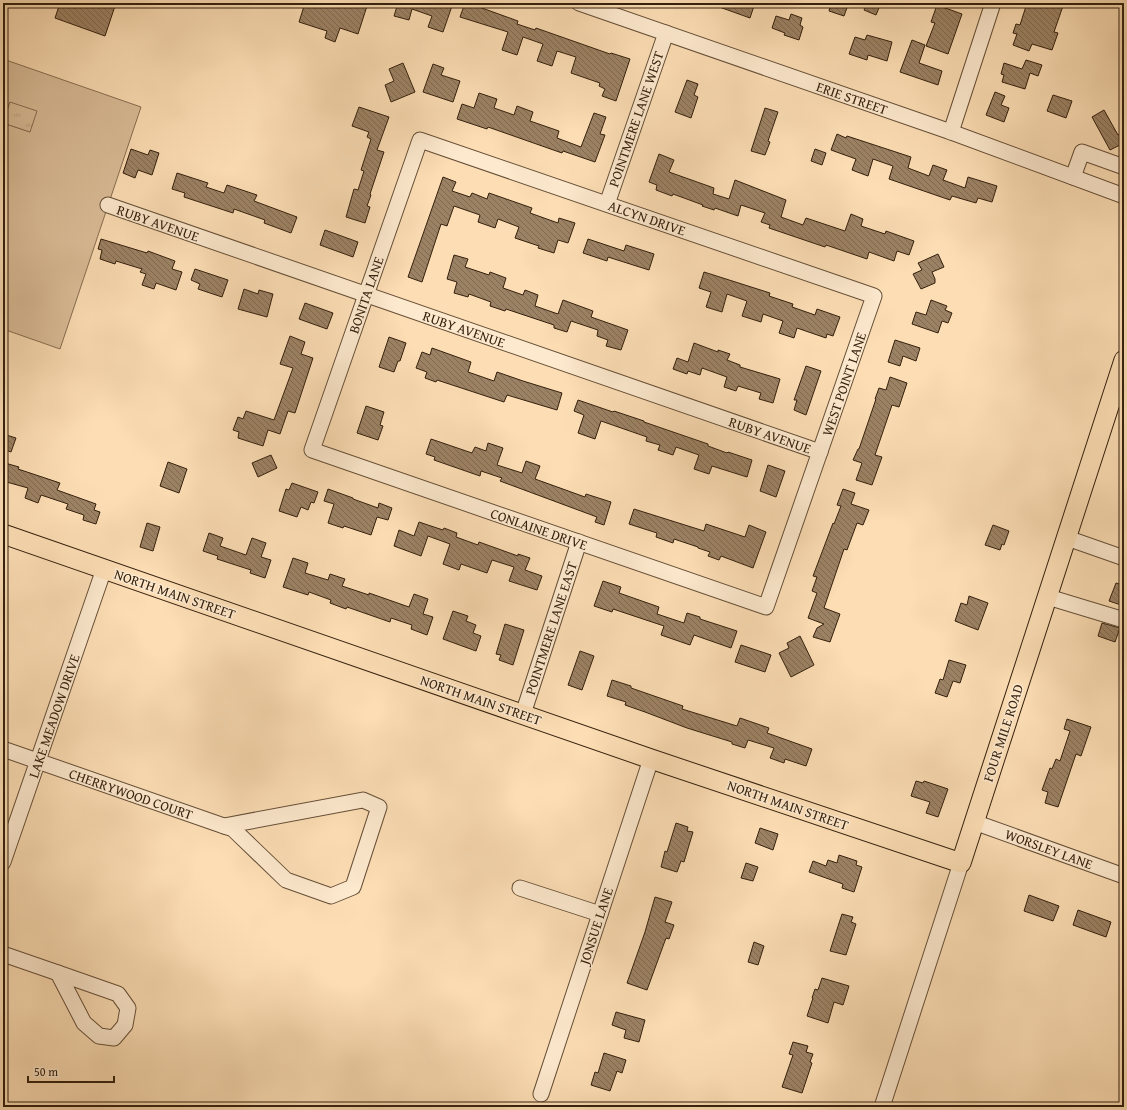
<svg xmlns="http://www.w3.org/2000/svg" width="1127" height="1110" viewBox="0 0 1127 1110" font-family="'Gentium Book Plus',serif">
	<defs>
		<pattern id="park-tufts" width="24" height="20" patternUnits="userSpaceOnUse"><rect width="24" height="20" fill="#dabd98"/><path d="M3 7l-1-3M5 7V3M7 7l1-3M15 17l-1-3M17 17v-4M19 17l1-3" fill="none" stroke="#bca282"/></pattern>
		<pattern id="building-back-hatch" width="6" height="6" patternUnits="userSpaceOnUse"><rect width="6" height="6" fill="#9c8264"/><path d="M-1 5l2 2M0 0l6 6M5-1l2 2" fill="none" stroke="#806a51"/></pattern>
	</defs>
	<rect width="100%" height="100%" fill="#fcddb4"/>
	<filter id="stains"><feTurbulence type="fractalNoise" baseFrequency=".005" numOctaves="4"/><feColorMatrix values="0 0 0 0 .2 0 0 0 0 .09 0 0 0 0 .02 0 0 0 .5 -.17"/></filter>
	<radialGradient id="worn" r=".72"><stop offset=".6" stop-color="#630" stop-opacity="0"/><stop offset="1" stop-color="#630" stop-opacity=".3"/></radialGradient>
	<polygon fill="#dabd98" stroke="#876e52" points="3,59 141,107 60,349 3,329 3,123 30,132 10,102 3,122"/>
	<polygon fill="url(#park-tufts)" stroke="#876e52" points="10,102 37,111 30,132 3,123"/>
	<g fill="url(#building-back-hatch)" stroke="#34200d">
		<polygon points="60,3 116,3 105,36 55,18"/>
		<polygon points="305,3 368,3 358,34 340,28 335,42 325,38 327,31 299,22"/>
		<polygon points="398,3 442,3 452,6 443,32 428,27 432,16 412,9 409,20 394,16"/>
		<polygon points="465,3 468,3 518,21 517,24 535,30 536,28 610,54 611,53 630,59 616,101 602,96 605,89 599,86 600,83 571,73 576,57 557,51 552,66 537,61 543,44 523,37 517,55 502,50 508,32 460,17"/>
		<polygon points="711,3 755,3 750,18 711,4"/>
		<polygon points="831,3 841,3 848,5 844,16 829,11"/>
		<polygon points="867,3 881,3 876,15 864,10"/>
		<polygon points="1027,3 1064,3 1054,32 1058,33 1052,50 1032,44 1029,51 1013,45 1017,34 1013,33 1016,24 1020,25"/>
		<polygon points="937,5 962,14 948,54 926,46 935,23 931,22"/>
		<polygon points="791,14 802,18 800,25 803,27 799,40 784,35 785,33 772,28 776,16 789,20"/>
		<polygon points="867,35 892,42 887,61 868,55 867,60 849,54 855,37 865,40"/>
		<polygon points="912,40 925,45 919,63 942,71 938,85 900,72"/>
		<polygon points="1026,60 1042,65 1038,76 1030,73 1025,89 1002,82 1004,75 1001,74 1004,63 1022,69"/>
		<polygon points="403,63 415,92 391,102 385,85 394,81 389,69"/>
		<polygon points="433,64 444,68 441,75 460,81 453,102 423,92"/>
		<polygon points="687,80 698,84 694,95 698,97 691,118 675,112"/>
		<polygon points="995,92 1005,96 1001,105 1009,108 1004,122 986,115"/>
		<polygon points="479,93 497,99 494,108 514,115 517,106 533,112 530,121 559,131 557,138 581,147 594,113 606,117 600,134 605,135 595,162 563,151 562,153 488,127 487,129 457,119 462,104 474,108"/>
		<polygon points="1053,95 1072,101 1066,118 1047,111"/>
		<polygon points="359,107 389,117 377,150 384,152 370,194 371,195 367,206 370,207 365,223 346,217 354,189 358,190 364,171 361,170 371,139 367,137 369,132 352,126"/>
		<polygon points="765,108 778,112 768,141 770,142 765,155 751,151"/>
		<polygon points="1104,110 1118,135 1124,132 1124,143 1110,150 1092,117"/>
		<polygon points="837,134 846,138 847,136 911,157 908,168 929,176 933,165 947,170 943,180 965,188 968,177 997,186 992,202 978,198 976,203 952,196 950,200 889,179 893,166 873,159 868,176 852,170 856,159 831,150"/>
		<polygon points="131,149 148,155 150,150 159,153 152,175 138,170 135,178 123,173"/>
		<polygon points="815,149 826,153 822,165 811,161"/>
		<polygon points="659,154 674,160 669,172 714,188 713,194 729,199 735,180 786,200 781,217 803,225 806,218 845,231 851,214 863,219 861,226 885,234 886,231 914,241 909,255 897,251 894,261 869,252 867,259 826,245 825,247 769,228 770,225 761,222 765,213 741,205 738,216 715,208 714,210 702,206 703,205 673,194 672,196 656,190 657,185 649,182"/>
		<polygon points="177,173 208,183 206,187 224,193 227,185 257,195 254,201 297,217 291,233 264,223 265,220 234,209 233,213 184,197 185,193 172,189"/>
		<polygon points="443,177 456,182 452,191 470,197 472,193 487,199 489,193 532,208 530,213 558,223 559,218 575,223 568,243 558,240 554,253 538,248 539,246 515,238 519,227 498,219 495,228 478,222 480,215 454,206 447,226 441,224 422,282 408,277"/>
		<polygon points="325,230 358,242 353,257 320,245"/>
		<polygon points="101,239 147,253 148,251 175,261 172,269 182,272 176,290 156,283 154,289 142,285 146,274 140,272 142,269 116,261 115,264 100,259 102,250 98,249"/>
		<polygon points="588,239 624,251 626,245 654,254 649,270 608,257 607,261 583,253"/>
		<polygon points="938,254 944,267 932,272 935,279 935,283 921,289 913,274 922,270 918,263"/>
		<polygon points="454,255 468,259 465,267 489,275 490,272 506,278 503,288 523,295 525,290 538,295 535,306 558,314 563,300 593,311 591,317 628,330 621,350 606,346 608,340 597,336 598,330 571,321 567,332 554,328 554,325 506,309 505,311 490,306 491,302 469,294 468,297 454,293 457,282 447,279"/>
		<polygon points="195,269 228,280 222,297 198,289 200,284 191,280"/>
		<polygon points="704,272 770,293 769,296 793,304 792,307 815,315 817,309 840,317 833,336 827,334 826,338 797,328 794,338 779,333 783,321 763,314 761,322 742,316 747,301 727,294 722,312 706,307 711,292 699,288"/>
		<polygon points="244,289 258,294 259,290 273,294 267,317 238,309"/>
		<polygon points="931,300 947,306 945,310 952,313 948,323 942,321 938,333 912,324 916,312 926,315"/>
		<polygon points="305,303 333,313 327,329 299,319"/>
		<polygon points="290,336 305,342 301,354 313,358 295,413 288,411 280,434 268,430 263,446 238,438 239,432 233,430 238,417 243,419 246,411 274,420 293,368 280,364"/>
		<polygon points="389,337 406,343 400,361 398,361 394,372 379,367"/>
		<polygon points="895,340 920,348 916,361 903,356 900,366 888,362"/>
		<polygon points="694,343 718,352 718,350 730,354 727,360 740,365 740,367 780,379 773,403 759,399 761,393 738,386 736,391 724,387 727,377 702,368 700,375 688,371 687,374 673,369 677,358 688,362"/>
		<polygon points="432,348 471,362 468,372 494,381 497,372 523,381 562,393 557,410 507,395 504,402 437,380 436,382 425,378 427,372 416,368 422,352 430,355"/>
		<polygon points="806,366 821,371 806,415 794,410 797,400 794,400"/>
		<polygon points="890,377 907,383 899,407 892,405 875,455 882,457 872,485 856,480 862,463 853,460 858,449 859,449 876,399 875,399 879,388 886,390"/>
		<polygon points="578,400 613,412 614,411 644,421 644,422 708,444 708,446 727,453 728,452 752,460 747,477 712,466 709,474 694,469 699,455 676,447 673,455 658,450 660,445 646,441 647,437 601,421 595,439 578,433 584,415 574,411"/>
		<polygon points="366,406 384,412 380,425 383,426 378,440 357,433"/>
		<polygon points="3,434 16,438 11,452 3,449"/>
		<polygon points="431,439 472,453 475,447 486,451 488,443 503,448 497,465 522,473 526,461 540,466 535,479 585,497 586,494 611,502 604,525 595,522 597,517 500,481 502,478 481,471 480,476 434,460 435,457 426,454"/>
		<polygon points="271,455 277,468 258,477 252,463"/>
		<polygon points="168,462 187,469 179,493 160,486"/>
		<polygon points="5,463 19,467 18,469 60,483 57,490 96,504 94,510 100,512 96,524 83,520 84,515 66,509 68,504 41,495 38,503 25,498 28,488 3,481 3,468"/>
		<polygon points="768,465 785,471 776,497 760,491"/>
		<polygon points="292,483 318,492 314,503 311,502 308,510 301,507 297,517 279,511 286,489 289,490"/>
		<polygon points="328,489 353,498 353,499 378,508 379,503 392,508 388,520 377,517 371,535 344,526 343,528 328,523 334,504 324,501"/>
		<polygon points="843,489 855,493 851,504 869,510 863,525 857,523 847,550 844,549 824,608 840,614 830,642 813,637 817,628 824,624 808,618 817,593 812,591 817,577 813,576 833,523 834,524 841,506 837,505"/>
		<polygon points="634,509 704,531 706,524 745,537 749,525 766,532 753,568 721,556 719,560 708,556 710,552 698,548 698,547 674,539 673,543 656,537 657,533 629,524"/>
		<polygon points="419,522 443,530 444,528 457,533 456,537 478,545 479,542 518,556 518,554 530,558 525,570 542,576 537,590 509,581 514,567 492,560 487,573 461,564 459,570 443,564 450,544 428,536 421,556 394,546 399,530 414,536"/>
		<polygon points="147,523 160,527 153,551 140,547"/>
		<polygon points="993,525 1009,531 1004,545 1002,544 1000,550 985,545"/>
		<polygon points="209,533 223,538 220,546 246,555 252,538 266,543 261,557 271,560 265,578 250,573 251,570 217,559 218,556 203,551"/>
		<polygon points="293,558 308,563 305,573 328,580 330,574 345,579 342,586 369,595 369,593 409,607 414,594 428,599 423,614 433,617 427,635 411,629 412,625 391,618 390,622 347,607 346,609 330,603 331,600 309,592 308,595 283,587"/>
		<polygon points="603,581 621,587 619,593 659,607 657,614 684,623 687,613 700,617 700,619 737,631 731,648 694,635 690,645 661,635 664,626 613,609 612,612 594,606"/>
		<polygon points="1116,583 1124,585 1124,606 1109,601"/>
		<polygon points="969,596 988,603 978,630 955,621 961,603 967,605"/>
		<polygon points="453,611 468,616 466,621 476,625 473,633 481,636 476,651 443,639"/>
		<polygon points="1102,623 1120,628 1115,642 1098,636"/>
		<polygon points="505,624 524,630 513,665 499,660 501,655 496,654"/>
		<polygon points="800,636 814,665 791,677 779,653 789,648 787,643"/>
		<polygon points="741,645 771,655 765,672 735,662"/>
		<polygon points="580,651 594,656 582,690 568,685"/>
		<polygon points="949,660 966,665 960,683 953,681 947,697 935,693 940,679 943,680"/>
		<polygon points="612,680 631,686 631,688 683,706 682,709 737,726 740,718 769,728 767,733 812,749 806,766 785,759 784,763 770,758 774,748 748,740 745,748 732,744 732,742 687,728 645,712 625,705 626,702 607,696"/>
		<polygon points="1067,719 1091,727 1081,756 1076,754 1058,807 1045,803 1048,792 1042,790 1050,768 1052,769 1056,759 1060,761 1070,731 1064,729"/>
		<polygon points="916,781 923,783 924,781 948,789 938,817 926,813 930,802 911,796"/>
		<polygon points="676,823 688,827 687,831 693,832 684,862 681,861 677,872 661,867 665,851 667,852"/>
		<polygon points="760,828 778,834 773,850 755,843"/>
		<polygon points="839,855 857,861 856,865 862,867 854,892 842,888 843,884 809,872 813,861 826,866 828,860 837,863"/>
		<polygon points="746,863 758,867 753,881 741,878"/>
		<polygon points="1029,895 1059,906 1053,921 1024,911"/>
		<polygon points="655,897 672,902 665,922 674,925 669,939 666,938 647,990 627,983 645,932"/>
		<polygon points="1078,910 1111,922 1106,937 1073,925"/>
		<polygon points="842,914 853,917 851,922 856,924 846,955 830,951"/>
		<polygon points="754,942 764,946 758,965 748,962"/>
		<polygon points="822,978 849,986 843,1005 834,1002 828,1023 807,1016 813,998 812,998 815,989 818,990"/>
		<polygon points="616,1012 645,1020 639,1042 624,1038 626,1030 612,1025"/>
		<polygon points="793,1042 808,1046 806,1052 813,1054 810,1062 812,1063 802,1093 782,1087 793,1055 789,1054"/>
		<polygon points="604,1053 626,1060 622,1073 617,1071 610,1091 591,1085 595,1072 598,1073"/>
	</g>
	<g fill="none" stroke-linecap="round" stroke-linejoin="round">
		<g stroke="#664f37" stroke-width="17">
			<g id="minor">
				<polyline points="579,3 951,132 1124,196"/>
				<polyline points="951,132 993,3"/>
				<polygon points="420,140 874,296 766,607 312,450"/>
				<polyline points="1073,177 1082,152 1124,167"/>
				<polyline points="607,204 666,33"/>
				<polyline points="108,205 820,452"/>
				<polyline points="1067,538 1124,558"/>
				<polyline points="1048,597 1124,620"/>
				<polyline points="523,714 579,542"/>
				<polyline points="3,749 224,826"/>
				<polygon points="363,800 379,807 353,887 331,896 286,880 233,829 224,826"/>
				<polyline points="974,822 1124,876"/>
				<polyline points="3,862 104,569"/>
				<polyline points="520,888 600,914"/>
				<polyline points="3,954 58,973"/>
				<polygon points="58,973 118,994 128,1008 125,1025 114,1038 99,1036 84,1023"/>
				<polyline points="541,1094 651,759"/>
				<polyline points="882,1107 961,863"/>
			</g>
		</g>
		<g stroke="#34200d" stroke-width="21">
			<polyline id="major" points="3,534 651,759 961,863 1124,360"/>
		</g>
		<use href="#minor" stroke="#fde9ce" stroke-width="15"/>
		<use href="#major" stroke="#fcddb4" stroke-width="19"/>
	</g>
	<g text-anchor="middle" dominant-baseline="central" stroke-width="3" stroke-linejoin="round" paint-order="stroke">
		<g font-size="14" fill="#34200d" stroke="#fde9ce">
			<text transform="translate(852 98) rotate(19)">ERIE STREET</text>
			<text transform="translate(636 119) rotate(-71)">POINTMERE LANE WEST</text>
			<text transform="translate(647 218) rotate(19)">ALCYN DRIVE</text>
			<text transform="translate(158 223) rotate(19)">RUBY AVENUE</text>
			<text transform="translate(366 295) rotate(-71)">BONITA LANE</text>
			<text transform="translate(464 329) rotate(19)">RUBY AVENUE</text>
			<text transform="translate(844 384) rotate(-71)">WEST POINT LANE</text>
			<text transform="translate(770 435) rotate(19)">RUBY AVENUE</text>
			<text transform="translate(539 529) rotate(19)">CONLAINE DRIVE</text>
			<text transform="translate(175 594) rotate(19)">NORTH MAIN STREET</text>
			<text transform="translate(551 628) rotate(-72)">POINTMERE LANE EAST</text>
			<text transform="translate(481 700) rotate(19)">NORTH MAIN STREET</text>
			<text transform="translate(54 716) rotate(-71)">LAKE MEADOW DRIVE</text>
			<text transform="translate(1003 733) rotate(-72)">FOUR MILE ROAD</text>
			<text transform="translate(131 794) rotate(19)">CHERRYWOOD COURT</text>
			<text transform="translate(788 805) rotate(19)">NORTH MAIN STREET</text>
			<text transform="translate(1049 849) rotate(20)">WORSLEY LANE</text>
			<text transform="translate(596 926) rotate(-72)">JONSUE LANE</text>
		</g>
	</g>
	<rect width="1127" height="1110" fill="none" stroke="#fcddb4" stroke-width="16"/>
	<rect x="4" y="4" width="1119" height="1102" fill="none" stroke="#34200d" stroke-width="2"/>
	<rect x="8" y="8" width="1111" height="1094" fill="none" stroke="#34200d"/>
	<path d="M28 1076v6h86v-6" fill="none" stroke="#34200d" stroke-width="2"/>
	<text x="34" y="1076" font-size="12" fill="#34200d" stroke="#fde9ce" stroke-width="3" paint-order="stroke">50 m</text>
	<rect width="100%" height="100%" filter="url(#stains)"/>
	<rect width="100%" height="100%" fill="url(#worn)"/>
</svg>
